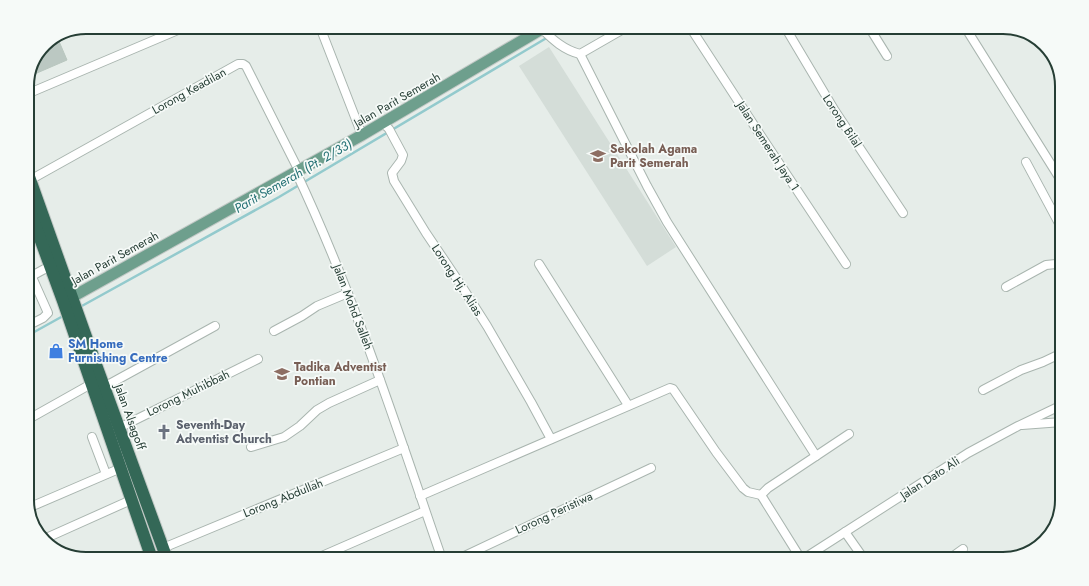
<svg xmlns="http://www.w3.org/2000/svg" width="1089" height="586" viewBox="0 0 1089 586" font-family="Jost,sans-serif">
	<rect width="100%" height="100%" fill="#e6ede9"/>
	<polygon fill="#d4ddd8" points="549,47 676,247 647,266 519,66"/>
	<g fill="none" stroke-linecap="round" stroke-linejoin="round">
		<g stroke="#93cacd" stroke-width="2.5">
			<polyline points="80,307 279,197 565,27"/>
			<polyline points="27,336 63,316"/>
		</g>
	</g>
	<polygon fill="#bbc8c2" stroke="#b9c7bf" points="58,39 67,60 30,76 44,45"/>
	<g fill="none" stroke-linecap="round" stroke-linejoin="round">
		<g stroke="#a9b5af" stroke-width="10">
			<g id="minor">
				<polyline points="320,27 362,135"/>
				<polyline points="690,27 759,133 846,264"/>
				<polyline points="785,27 835,111 903,213"/>
				<polyline points="869,27 887,56"/>
				<polyline points="965,27 1062,182"/>
				<path d="M 542,29 C 553,40 564,50 580,54 L 627,27"/>
				<polyline points="580,54 647,186 667,222 816,456"/>
				<polyline points="27,94 185,27"/>
				<polyline points="383,123 389,129 403,155 401,161 392,173 394,181 426,233 459,282 487,326 531,402 551,439"/>
				<polyline points="1026,162 1062,229"/>
				<path d="M 296,172 C 355,297 397,429 442,559"/>
				<polyline points="30,180 238,64 243,64 246,66 299,171"/>
				<polyline points="539,264 628,405"/>
				<polyline points="27,266 48,313 43,318 27,326"/>
				<polyline points="28,278 50,266"/>
				<polyline points="1006,287 1046,265 1056,264 1062,270"/>
				<polyline points="274,331 302,316 317,306 348,293"/>
				<polyline points="104,387 215,326"/>
				<polyline points="983,390 1021,370 1043,362 1062,353"/>
				<polyline points="27,420 91,384"/>
				<polyline points="1022,425 1062,422"/>
				<polyline points="119,428 258,359"/>
				<polyline points="92,437 106,474"/>
				<polyline points="251,447 284,437 300,426 317,410 329,403 380,380"/>
				<polyline points="420,496 670,388 673,389 716,452 743,488 748,492 761,495"/>
				<polyline points="28,508 121,468"/>
				<polyline points="845,532 864,559"/>
				<polyline points="44,539 131,500"/>
				<polyline points="163,548 404,448"/>
				<polyline points="315,559 425,511"/>
				<polyline points="458,559 651,468"/>
				<polyline points="801,559 761,495 768,488 849,434"/>
				<polyline points="803,559 968,453 1018,426 1062,405"/>
				<polyline points="949,559 963,549"/>
			</g>
		</g>
		<g stroke="#c2c9c6" stroke-width="13">
			<polyline id="major" points="65,301 362,135 545,27"/>
		</g>
		<g stroke="#c2c9c6" stroke-width="14">
			<g id="highway">
				<polyline points="27,171 95,362 167,559"/>
				<polyline points="27,203 63,301 152,559"/>
			</g>
		</g>
		<use href="#minor" stroke="#fff" stroke-width="8"/>
		<use href="#major" stroke="#6e9f8d" stroke-width="11"/>
		<use href="#highway" stroke="#346857" stroke-width="12"/>
	</g>
	<defs>
		<g id="school-bare" transform="scale(1.2)"><path d="M0-5L7-2L0 1L-7-2ZM-4 1L0 2.5L4 1V4Q0 6-4 4Z" fill="#8d6e63" stroke="#f6faf8" stroke-width="2.5" paint-order="stroke"/></g>
		<g id="shop-bare" transform="scale(1.2)"><path d="M-5-2.5h2.3a2.7 3.5 0 0 1 5.4 0H5L5.5 6h-11ZM-1.5-2.5h3a1.5 2.3 0 0 0-3 0Z" fill="#3f7fe0" stroke="#f6faf8" stroke-width="2.5" paint-order="stroke"/></g>
		<g id="church-bare" transform="scale(1.2)"><path d="M-1.2-6h2.4v3.5h3.3v2.4h-3.3V6h-2.4V-.1h-3.3v-2.4h3.3Z" fill="#6b7280" stroke="#f6faf8" stroke-width="2.5" paint-order="stroke"/></g>
	</defs>
	<g fill-rule="evenodd">
		<use href="#school-bare" x="598" y="156"/>
		<use href="#shop-bare" x="56" y="351"/>
		<use href="#school-bare" x="282" y="374"/>
		<use href="#church-bare" x="164" y="432"/>
	</g>
	<g text-anchor="middle" dominant-baseline="central" stroke-width="3.5" stroke-linejoin="round" paint-order="stroke">
		<g font-size="12" fill="#263e35" stroke="#f6faf8">
			<text transform="translate(189 91) rotate(-29)">Lorong Keadilan</text>
			<text transform="translate(397 100) rotate(-30)">Jalan Parit Semerah</text>
			<text transform="translate(842 121) rotate(57)">Lorong Bilal</text>
			<text transform="translate(768 146) rotate(57)">Jalan Semerah Jaya 1</text>
			<text transform="translate(115 258) rotate(-29)">Jalan Parit Semerah</text>
			<text transform="translate(457 280) rotate(57)">Lorong Hj. Alias</text>
			<text transform="translate(353 307) rotate(69)">Jalan Mohd Salleh</text>
			<text transform="translate(188 393) rotate(-26)">Lorong Muhibbah</text>
			<text transform="translate(130 417) rotate(70)">Jalan Alsagoff</text>
			<text transform="translate(930 478) rotate(-33)">Jalan Dato Ali</text>
			<text transform="translate(283 498) rotate(-22)">Lorong Abdullah</text>
			<text transform="translate(554 513) rotate(-25)">Lorong Peristiwa</text>
		</g>
		<g font-size="12" font-weight="bold" fill="#785e54" stroke="#f6faf8" text-anchor="start">
			<text x="610" y="149">Sekolah Agama<tspan x="610" dy="14">Parit Semerah</tspan></text>
			<text x="294" y="367">Tadika Adventist<tspan x="294" dy="14">Pontian</tspan></text>
		</g>
		<g font-size="12" font-weight="bold" fill="#366cbe" stroke="#f6faf8" text-anchor="start">
			<text x="68" y="344">SM Home<tspan x="68" dy="14">Furnishing Centre</tspan></text>
		</g>
		<g font-size="12" font-weight="bold" fill="#5b616d" stroke="#f6faf8" text-anchor="start">
			<text x="176" y="425">Seventh-Day<tspan x="176" dy="14">Adventist Church</tspan></text>
		</g>
		<g font-size="13" font-style="italic" fill="#257175" stroke="#f6faf8">
			<text transform="translate(293 176) rotate(-30)">Parit Semerah (Pt. 2/33)</text>
		</g>
	</g>
	<path d="M0 0H1089V586H0ZM86 34H1003A52 52 0 0 1 1055 86V500A52 52 0 0 1 1003 552H86A52 52 0 0 1 34 500V86A52 52 0 0 1 86 34Z" fill="#f6faf8" fill-rule="evenodd"/>
	<path fill="none" stroke="#263e35" stroke-width="2" d="M86 34H1003A52 52 0 0 1 1055 86V500A52 52 0 0 1 1003 552H86A52 52 0 0 1 34 500V86A52 52 0 0 1 86 34Z"/>
</svg>
